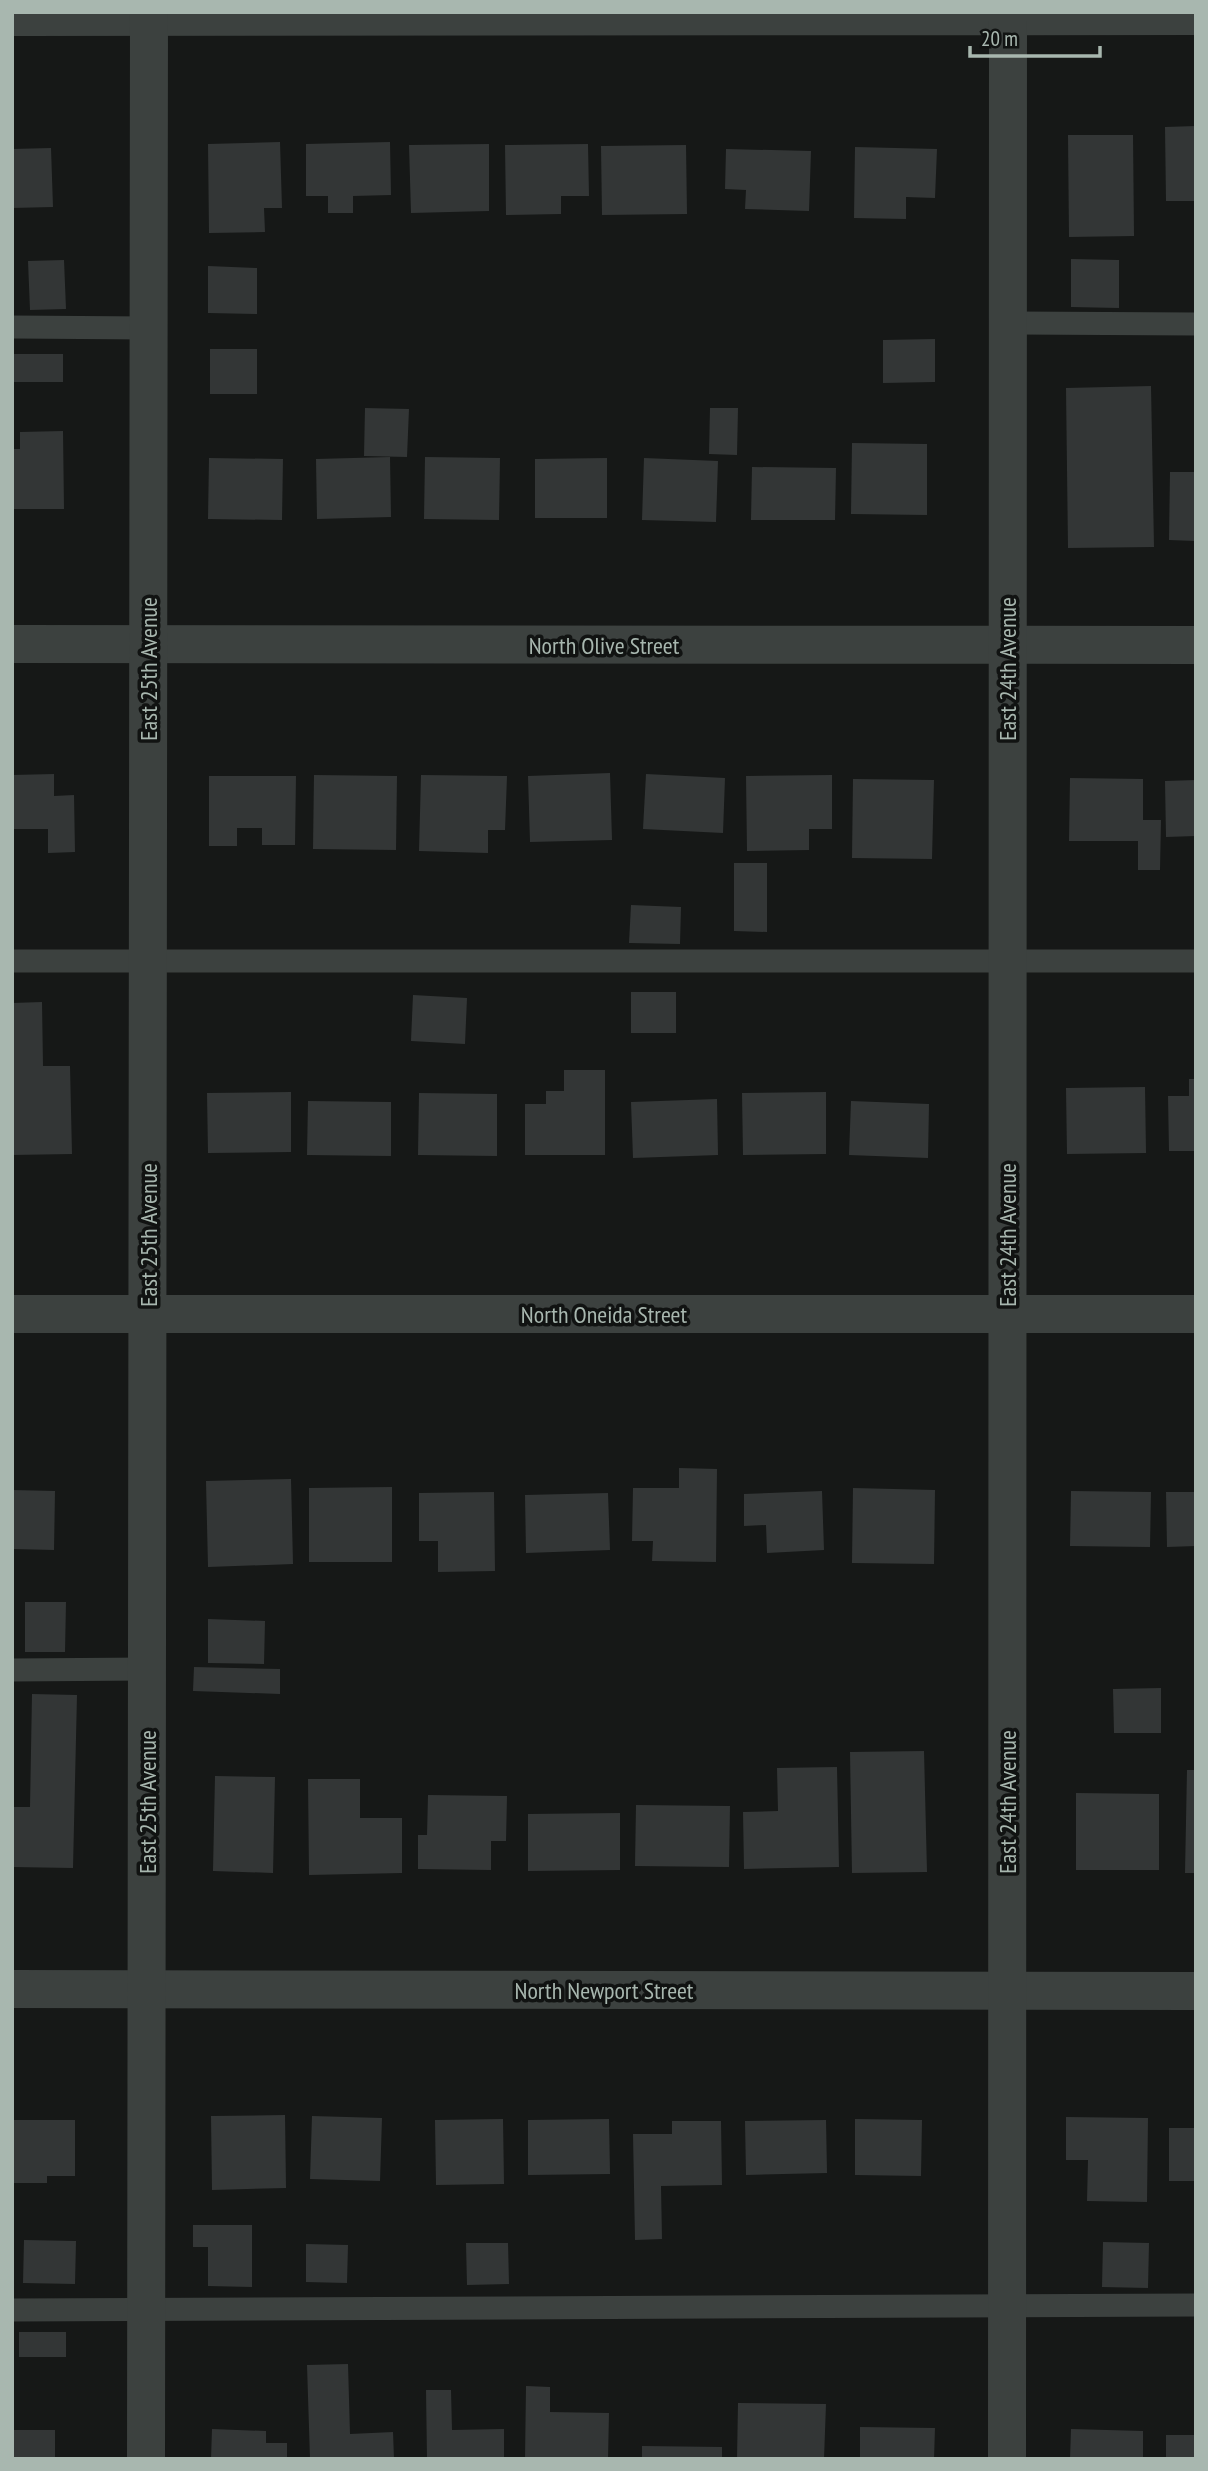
<svg xmlns="http://www.w3.org/2000/svg" width="1208" height="2471" viewBox="0 0 1208 2471" font-family="'PT Sans Narrow',sans-serif">
	<rect width="100%" height="100%" fill="#161817"/>
	<g fill="#333636">
		<polygon points="1196,126 1196,201 1166,201 1165,127"/>
		<polygon points="1068,135 1133,135 1134,236 1069,237"/>
		<polygon points="280,142 282,208 264,208 265,232 209,233 208,144"/>
		<polygon points="390,142 391,195 353,196 353,213 328,213 328,196 306,196 306,144"/>
		<polygon points="489,144 489,211 411,213 409,145"/>
		<polygon points="588,144 589,196 561,196 561,214 506,215 505,145"/>
		<polygon points="686,145 687,214 602,215 601,146"/>
		<polygon points="855,147 937,149 935,198 906,197 906,219 854,218"/>
		<polygon points="51,148 53,207 12,208 12,149"/>
		<polygon points="726,149 811,151 809,211 745,209 746,190 725,189"/>
		<polygon points="1071,259 1119,260 1119,308 1071,307"/>
		<polygon points="64,260 66,309 30,310 28,261"/>
		<polygon points="208,266 257,268 257,314 208,313"/>
		<polygon points="935,339 935,382 883,383 883,340"/>
		<rect x="210" y="349" width="47" height="45"/>
		<rect x="12" y="354" width="51" height="28"/>
		<polygon points="1151,386 1154,547 1068,548 1066,388"/>
		<polygon points="365,408 409,409 407,457 364,456"/>
		<polygon points="710,408 738,408 737,455 709,454"/>
		<polygon points="63,431 64,509 12,509 12,449 20,449 20,432"/>
		<polygon points="852,443 927,444 927,515 851,514"/>
		<polygon points="390,457 391,517 317,519 316,459"/>
		<polygon points="425,457 500,458 499,520 424,519"/>
		<polygon points="209,458 283,459 282,520 208,519"/>
		<polygon points="607,458 607,518 535,518 535,459"/>
		<polygon points="644,458 718,461 716,522 642,520"/>
		<polygon points="752,467 836,468 835,520 751,520"/>
		<polygon points="1170,472 1196,472 1196,541 1169,540"/>
		<polygon points="610,773 612,840 530,842 528,776"/>
		<polygon points="54,774 54,796 74,795 75,852 48,853 48,829 12,829 12,775"/>
		<polygon points="646,774 725,778 723,833 643,829"/>
		<polygon points="314,775 397,776 396,850 313,849"/>
		<polygon points="421,775 507,776 505,830 488,830 488,853 419,851"/>
		<polygon points="832,775 832,829 809,829 809,850 747,851 746,776"/>
		<polygon points="209,776 296,776 295,845 262,845 262,828 237,828 237,846 209,846"/>
		<polygon points="1070,778 1143,779 1143,820 1161,820 1160,870 1138,870 1138,841 1069,841"/>
		<polygon points="853,779 934,780 932,859 852,858"/>
		<polygon points="1196,780 1196,836 1166,837 1165,781"/>
		<polygon points="734,863 767,863 767,932 734,931"/>
		<polygon points="631,905 681,907 680,944 629,943"/>
		<rect x="631" y="992" width="45" height="41"/>
		<polygon points="413,995 467,998 465,1044 411,1041"/>
		<polygon points="42,1002 43,1066 70,1066 72,1154 12,1155 12,1003"/>
		<polygon points="564,1070 605,1070 605,1155 525,1155 525,1104 546,1104 546,1091 564,1091"/>
		<polygon points="1189,1079 1196,1079 1196,1151 1169,1151 1168,1096 1189,1096"/>
		<polygon points="1145,1087 1146,1153 1067,1154 1066,1088"/>
		<polygon points="291,1092 291,1152 208,1153 207,1093"/>
		<polygon points="826,1092 826,1154 743,1155 742,1093"/>
		<polygon points="419,1093 497,1094 497,1156 418,1155"/>
		<polygon points="717,1099 718,1155 633,1158 631,1102"/>
		<polygon points="308,1101 391,1102 391,1156 307,1155"/>
		<polygon points="851,1101 929,1104 928,1158 849,1155"/>
		<polygon points="679,1468 717,1469 716,1562 652,1561 653,1541 632,1541 633,1488 679,1488"/>
		<polygon points="291,1479 293,1564 208,1567 206,1481"/>
		<polygon points="392,1487 392,1562 309,1562 309,1488"/>
		<polygon points="853,1488 935,1490 934,1564 852,1563"/>
		<polygon points="12,1490 55,1491 54,1550 12,1549"/>
		<polygon points="822,1491 824,1550 767,1553 766,1525 744,1526 744,1494"/>
		<polygon points="1071,1491 1151,1492 1150,1547 1070,1546"/>
		<polygon points="494,1492 495,1571 438,1572 438,1541 419,1541 419,1493"/>
		<polygon points="1166,1492 1196,1492 1196,1546 1167,1547"/>
		<polygon points="608,1493 610,1550 526,1553 525,1495"/>
		<polygon points="25,1602 66,1602 65,1652 25,1652"/>
		<polygon points="208,1619 265,1621 264,1664 208,1663"/>
		<polygon points="194,1667 280,1669 280,1694 193,1691"/>
		<polygon points="1161,1688 1161,1733 1114,1733 1113,1689"/>
		<polygon points="32,1694 77,1695 73,1868 12,1867 12,1807 30,1807"/>
		<polygon points="924,1751 927,1872 852,1873 850,1752"/>
		<polygon points="837,1767 839,1867 744,1869 743,1812 778,1811 777,1768"/>
		<polygon points="1187,1770 1196,1770 1196,1873 1185,1873"/>
		<polygon points="215,1776 275,1777 273,1873 213,1871"/>
		<polygon points="308,1779 360,1779 360,1818 402,1818 402,1873 309,1875"/>
		<polygon points="1076,1793 1159,1794 1159,1870 1076,1870"/>
		<polygon points="428,1795 507,1796 506,1841 491,1841 491,1870 418,1869 418,1835 427,1835"/>
		<polygon points="636,1805 730,1806 729,1867 635,1866"/>
		<polygon points="620,1813 620,1870 528,1871 528,1814"/>
		<polygon points="285,2115 286,2188 212,2190 211,2116"/>
		<polygon points="312,2116 382,2118 380,2181 310,2179"/>
		<polygon points="1066,2117 1148,2118 1147,2202 1087,2201 1088,2160 1066,2160"/>
		<polygon points="503,2119 504,2184 436,2185 435,2120"/>
		<polygon points="609,2119 610,2174 528,2175 528,2120"/>
		<polygon points="855,2119 922,2120 921,2176 855,2175"/>
		<polygon points="12,2120 75,2120 75,2176 47,2176 47,2183 12,2183"/>
		<polygon points="826,2120 827,2173 746,2175 745,2121"/>
		<polygon points="672,2121 721,2121 722,2185 661,2186 662,2239 635,2240 633,2134 672,2134"/>
		<rect x="1169" y="2128" width="27" height="53"/>
		<polygon points="193,2225 252,2225 252,2287 208,2286 208,2247 193,2247"/>
		<polygon points="24,2240 76,2241 75,2284 23,2283"/>
		<polygon points="1103,2242 1149,2243 1148,2288 1102,2287"/>
		<polygon points="466,2243 508,2243 509,2284 467,2285"/>
		<polygon points="306,2244 348,2245 347,2283 306,2282"/>
		<rect x="19" y="2332" width="47" height="25"/>
		<polygon points="348,2364 350,2434 393,2432 394,2459 310,2459 307,2365"/>
		<polygon points="526,2386 550,2387 550,2412 609,2413 608,2459 525,2459"/>
		<polygon points="426,2390 451,2390 452,2430 504,2429 504,2459 427,2459"/>
		<polygon points="738,2403 826,2404 824,2459 737,2459"/>
		<polygon points="860,2427 935,2428 934,2459 860,2459"/>
		<polygon points="212,2429 266,2431 266,2443 287,2443 287,2459 211,2459"/>
		<polygon points="1071,2429 1143,2431 1143,2459 1070,2459"/>
		<rect x="12" y="2430" width="43" height="29"/>
		<rect x="1166" y="2435" width="30" height="24"/>
		<polygon points="642,2446 722,2447 722,2459 642,2459"/>
	</g>
	<g fill="none" stroke-linecap="round" stroke-linejoin="round">
		<g stroke="#3c413f" stroke-width="23">
			<polyline points="1008,323 1196,324"/>
			<polyline points="12,327 149,328"/>
			<polyline points="12,961 1196,961"/>
			<polyline points="12,1670 147,1669"/>
			<polyline points="12,2310 1196,2305"/>
		</g>
		<g stroke="#3c413f" stroke-width="38">
			<polyline points="12,17 1196,16"/>
			<polyline points="12,644 1196,645"/>
			<polyline points="12,1989 1196,1991"/>
			<polyline points="146,2459 149,12"/>
			<polyline points="1007,2459 1008,12"/>
		</g>
		<polyline stroke="#3c413f" stroke-width="38" points="12,1314 1196,1314"/>
	</g>
	<g text-anchor="middle" dominant-baseline="central" stroke-width="7" stroke-linejoin="round" paint-order="stroke">
		<g font-size="24" fill="#a8b7af" stroke="#111312">
			<text x="604" y="645">North Olive Street</text>
			<text transform="translate(148 669) rotate(-90)">East 25th Avenue</text>
			<text transform="translate(1007 669) rotate(-90)">East 24th Avenue</text>
			<text transform="translate(148 1235) rotate(-90)">East 25th Avenue</text>
			<text transform="translate(1007 1235) rotate(-90)">East 24th Avenue</text>
			<text x="604" y="1314">North Oneida Street</text>
			<text transform="translate(147 1802) rotate(-90)">East 25th Avenue</text>
			<text transform="translate(1007 1802) rotate(-90)">East 24th Avenue</text>
			<text x="604" y="1990">North Newport Street</text>
		</g>
	</g>
	<rect width="1208" height="2471" fill="none" stroke="#a8b7af" stroke-width="28"/>
	<path d="M970 46v10h130v-10" fill="none" stroke="#a8b7af" stroke-width="3.5"/>
	<text x="981" y="46" font-size="21" fill="#a8b7af" stroke="#111312" stroke-width="5" paint-order="stroke">20 m</text>
</svg>
